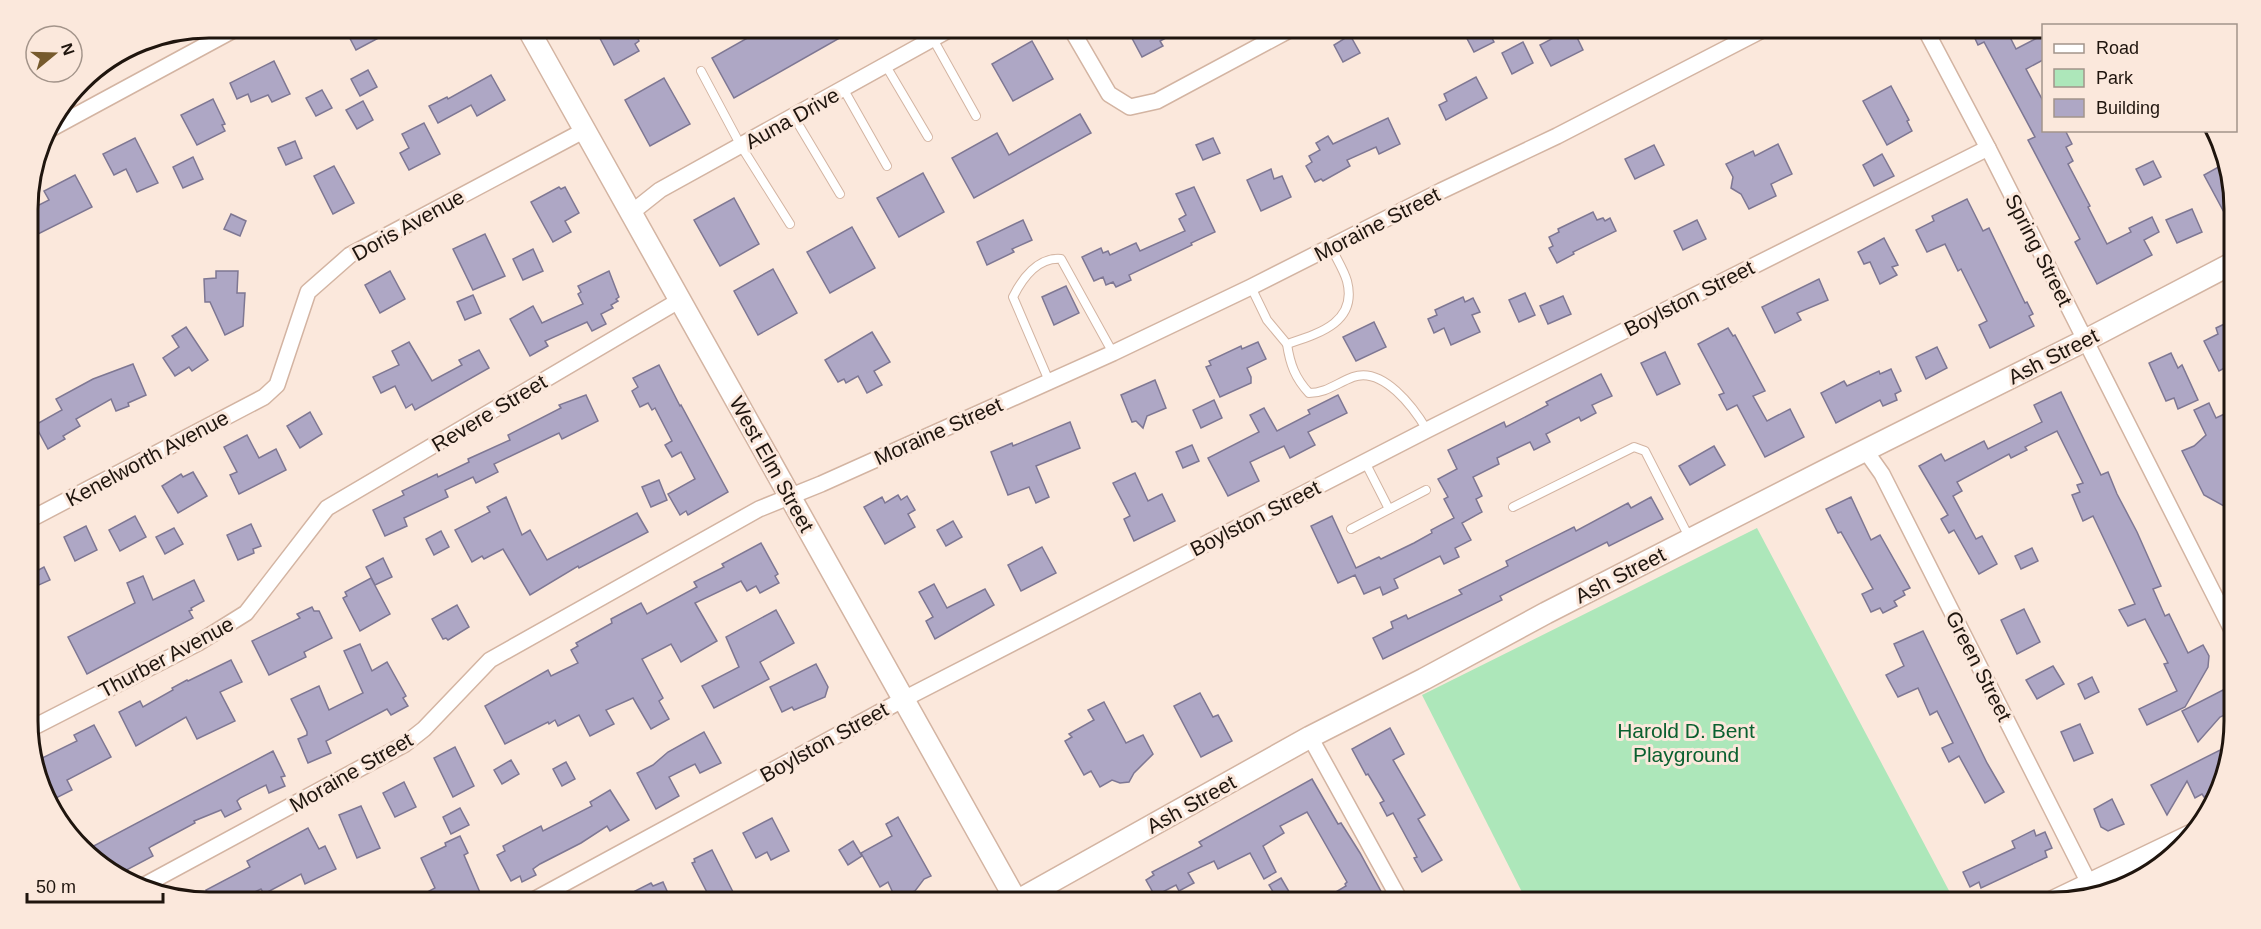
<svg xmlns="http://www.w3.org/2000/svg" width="2261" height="929" viewBox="0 0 2261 929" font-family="Helvetica,sans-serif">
	<rect width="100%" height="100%" fill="#fbe8dc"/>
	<polygon fill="#ade7ba" points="1757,528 1955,902 1527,902 1422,695"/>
	<g fill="#aea7c5" stroke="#7e7793" stroke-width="1.5">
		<polygon points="344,27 399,27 356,50"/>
		<polygon points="594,27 632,27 639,41 635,44 639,51 614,65"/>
		<polygon points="767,27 859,27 734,98 712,58"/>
		<polygon points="1126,27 1187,27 1160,41 1163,46 1142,57"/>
		<polygon points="1461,27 1486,27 1494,42 1474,52"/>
		<polygon points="1565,27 1572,27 1583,50 1551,66 1540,45 1559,35 1557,32"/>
		<polygon points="1976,27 2014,27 2007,31 2016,49 2043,35 2043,60 2026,69 2043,101 2043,130 2065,130 2072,144 2066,147 2073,161 2068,164 2090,206 2088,207 2107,244 2131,232 2129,228 2152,217 2159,232 2144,240 2152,255 2097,284 2075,242 2080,239 2028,140 2035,137 1984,42 1978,45 1972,32 1978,29"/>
		<polygon points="1350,35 1360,53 1343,62 1334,45"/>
		<polygon points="1032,41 1053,79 1013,101 992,64"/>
		<polygon points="1523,42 1533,63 1512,74 1502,53"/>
		<polygon points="274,61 290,94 272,102 268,95 251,102 248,94 237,99 230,83"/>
		<polygon points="368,70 377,87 360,96 351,79"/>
		<polygon points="491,75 505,100 477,116 471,105 438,123 429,106 447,97 448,99"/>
		<polygon points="1476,77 1487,98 1446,120 1439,105 1447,101 1444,94"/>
		<polygon points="664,78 690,124 650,146 625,100"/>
		<polygon points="1891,86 1909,120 1907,121 1912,131 1887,145 1863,101"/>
		<polygon points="322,90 332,108 316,116 306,98"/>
		<polygon points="213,99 225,124 222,125 225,131 197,145 181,115"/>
		<polygon points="363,101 373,120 357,129 346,110"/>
		<polygon points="1080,114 1091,133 974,198 952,158 997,133 1009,155"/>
		<polygon points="1388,118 1400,144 1379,154 1376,147 1347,160 1350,166 1323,181 1321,179 1315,182 1306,166 1312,162 1309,156 1320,150 1316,143 1328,136 1333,144"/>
		<polygon points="424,123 440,154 409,170 400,153 409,148 402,134"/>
		<polygon points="135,138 158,183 137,192 126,169 114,175 103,154"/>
		<polygon points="1213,138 1220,153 1203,160 1196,145"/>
		<polygon points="295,141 302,158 286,165 278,148"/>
		<polygon points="1778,144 1792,174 1771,184 1776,196 1749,209 1741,194 1731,188 1733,177 1726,164 1753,151 1755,156"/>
		<polygon points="1654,145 1664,165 1635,179 1625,159"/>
		<polygon points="1882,154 1894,176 1874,186 1863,165"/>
		<polygon points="193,157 203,179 183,188 173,167"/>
		<polygon points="2153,161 2161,177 2144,185 2136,169"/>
		<polygon points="2222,165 2232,185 2233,229 2204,175"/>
		<polygon points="334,166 354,203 333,214 314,176"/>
		<polygon points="1271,169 1274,179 1282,176 1291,197 1261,211 1247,180"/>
		<polygon points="923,173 944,212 899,237 877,198"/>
		<polygon points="75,175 92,207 38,234 27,211 49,200 44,191"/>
		<polygon points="559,187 561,189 565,187 579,213 565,221 571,232 553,242 531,202"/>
		<polygon points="1194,187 1215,232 1191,243 1192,245 1129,275 1131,280 1116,287 1113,282 1106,285 1103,277 1094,281 1082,257 1101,248 1103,253 1108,251 1110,255 1136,243 1140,251 1185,231 1179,219 1186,215 1176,194"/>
		<polygon points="734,198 759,244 720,266 694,220"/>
		<polygon points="1967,199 1983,231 1989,228 2025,303 2027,302 2033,314 2029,316 2034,326 1990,348 1979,325 1987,321 1961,269 1958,271 1945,244 1927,252 1916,230 1934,221 1932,216"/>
		<polygon points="2192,209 2202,232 2177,243 2166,220"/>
		<polygon points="1593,212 1597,220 1603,218 1605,221 1610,218 1616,231 1573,252 1574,254 1557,263 1549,248 1553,246 1549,237 1559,232 1558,229"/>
		<polygon points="231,214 246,221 240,236 224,229"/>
		<polygon points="1023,220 1032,240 1012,249 1014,252 987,265 977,242"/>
		<polygon points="1697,220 1706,239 1683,250 1674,231"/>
		<polygon points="852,227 875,268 830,293 807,252"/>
		<polygon points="485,234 505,276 473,290 453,249"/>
		<polygon points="1884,238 1898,265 1892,267 1897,275 1880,284 1870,262 1864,264 1858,252"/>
		<polygon points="533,249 543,271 523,280 513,259"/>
		<polygon points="773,269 797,313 758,335 734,291"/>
		<polygon points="216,271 238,271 237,293 245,293 243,326 225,335 210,302 205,302 204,279 216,278"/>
		<polygon points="390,271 405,299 380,313 365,285"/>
		<polygon points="609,271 619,297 616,299 618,301 611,305 613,308 601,314 606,324 592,331 587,322 545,341 548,346 530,356 510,319 533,306 542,323 583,304 578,294 581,292 578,286"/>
		<polygon points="1819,279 1828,300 1797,313 1801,320 1775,333 1762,307"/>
		<polygon points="1066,286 1079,313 1054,325 1042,297"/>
		<polygon points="1525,293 1535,315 1519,322 1509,300"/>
		<polygon points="473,295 481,313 465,320 457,302"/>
		<polygon points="1563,296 1571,314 1548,324 1540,306"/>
		<polygon points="1463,297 1465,302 1473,298 1480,312 1472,315 1480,332 1451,345 1444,328 1434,333 1428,319 1437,315 1435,310"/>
		<polygon points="2233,320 2233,366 2232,364 2219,371 2204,341 2218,334 2216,328"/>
		<polygon points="1374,322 1386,347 1356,361 1343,337"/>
		<polygon points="186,327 208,360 192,371 189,367 175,376 163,358 179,347 172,336"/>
		<polygon points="1728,328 1733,336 1735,335 1765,391 1753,396 1767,421 1790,409 1804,437 1765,457 1737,405 1727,410 1719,395 1724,393 1698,344"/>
		<polygon points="872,332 890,362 874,371 882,385 867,393 858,376 846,383 844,379 838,382 825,360"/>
		<polygon points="409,342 432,381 462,365 459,360 479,350 489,368 415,410 412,404 406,408 395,386 381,393 373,377 399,365 392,351"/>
		<polygon points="1258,342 1266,359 1247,368 1251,377 1251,383 1220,397 1206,367 1211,365 1209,361 1241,346 1242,349"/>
		<polygon points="1937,347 1947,368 1926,379 1916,357"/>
		<polygon points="1665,352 1680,384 1657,395 1641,363"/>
		<polygon points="2171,353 2178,368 2182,365 2198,400 2178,409 2174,398 2166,401 2149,363"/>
		<polygon points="133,364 146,395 128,403 129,406 116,411 111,399 76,419 80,426 63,436 65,439 48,449 35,425 62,410 56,399 93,379"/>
		<polygon points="659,365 680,406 681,405 728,492 688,515 686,511 680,515 668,494 695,479 681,452 672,457 665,445 672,441 655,408 652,410 648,403 640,407 632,391 638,387 633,378"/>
		<polygon points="1891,369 1901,391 1895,394 1897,400 1883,406 1880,400 1836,423 1821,393 1844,381 1847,386 1879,371 1880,374"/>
		<polygon points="1601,374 1612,396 1592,405 1596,413 1581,421 1579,417 1546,434 1550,442 1534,450 1530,442 1497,458 1499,464 1473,477 1482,496 1476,499 1482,512 1462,523 1471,540 1455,548 1459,557 1444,564 1440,556 1394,579 1398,588 1383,595 1380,587 1364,594 1355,575 1338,583 1311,526 1332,516 1356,568 1379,557 1381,559 1414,543 1432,533 1431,530 1454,518 1444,499 1448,497 1438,479 1457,469 1448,450 1504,422 1506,427 1548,405 1546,402"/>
		<polygon points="1155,380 1166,408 1147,416 1143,428 1136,421 1132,422 1121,395"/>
		<polygon points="2061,392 2101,475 2108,472 2117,494 2137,532 2161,586 2153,589 2165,616 2169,614 2188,653 2203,645 2209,656 2208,667 2185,707 2147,725 2139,709 2177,691 2164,664 2168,663 2145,619 2128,626 2119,610 2135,604 2093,516 2083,521 2072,495 2080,492 2077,485 2083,483 2057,431 2025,447 2027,450 2011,458 2009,454 1957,482 1962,491 1953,496 1976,539 1982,536 1997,564 1979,574 1954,530 1949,533 1941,519 1948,515 1919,466 1941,454 1945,461 1984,441 1988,449 2042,422 2034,405"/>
		<polygon points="586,395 598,421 562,439 559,433 494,464 498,472 476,483 473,477 445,490 448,497 404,518 407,526 385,536 373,510 404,495 402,491 437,474 438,477 469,462 468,459 510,440 508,435 561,408 559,405"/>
		<polygon points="1338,395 1347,413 1308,432 1315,445 1290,458 1284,446 1250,462 1259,481 1228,496 1208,458 1259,432 1250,415 1264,408 1277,431 1310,414 1308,410"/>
		<polygon points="1214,400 1222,418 1201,428 1193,410"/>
		<polygon points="2209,403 2216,418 2233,410 2233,511 2204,495 2182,451 2194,446 2206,435 2194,410"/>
		<polygon points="310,412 322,434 300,448 287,426"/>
		<polygon points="1070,422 1080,448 1036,466 1049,497 1036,503 1029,487 1008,495 991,452 1012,443 1013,446"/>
		<polygon points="247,435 259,458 276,449 286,470 239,494 230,475 237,472 224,447"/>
		<polygon points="1192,445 1199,461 1183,468 1176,452"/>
		<polygon points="1714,446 1725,465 1690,485 1679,466"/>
		<polygon points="193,472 207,496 178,513 162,486 181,474 183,477"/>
		<polygon points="1135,473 1148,501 1162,494 1175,521 1134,541 1124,519 1130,516 1113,483"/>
		<polygon points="659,480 667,500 651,507 642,487"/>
		<polygon points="898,495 901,500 907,496 915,510 908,514 915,527 885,544 864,507 882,497 885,503"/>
		<polygon points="506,497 522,535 530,530 547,560 637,513 648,532 579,568 578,566 530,595 503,549 484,559 482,556 472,562 455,530 490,512 487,507"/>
		<polygon points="1651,497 1663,519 1609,546 1607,542 1500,596 1502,600 1383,659 1373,638 1393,628 1391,622 1406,615 1408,619 1462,594 1459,590 1508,566 1506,561 1574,527 1576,531 1628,503 1631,508"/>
		<polygon points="1851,497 1871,540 1880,535 1910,588 1903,591 1905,595 1894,601 1897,606 1883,613 1880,608 1871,612 1862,594 1873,589 1841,532 1838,533 1826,509"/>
		<polygon points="135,516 146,537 120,551 109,530"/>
		<polygon points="953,521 962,537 946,546 937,530"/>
		<polygon points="251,524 261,546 253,549 254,553 238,560 227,535"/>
		<polygon points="86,526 97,550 75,561 64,537"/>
		<polygon points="174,528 183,544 165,554 156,537"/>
		<polygon points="441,531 449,547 434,555 426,539"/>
		<polygon points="761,543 778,574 775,576 779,583 760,593 756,586 747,591 741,581 695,603 717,641 681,662 671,644 642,659 663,698 659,701 669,719 651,729 633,698 606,710 614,724 590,736 579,715 558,726 555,720 549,724 548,722 505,744 485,706 548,670 551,676 578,663 571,650 578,646 576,643 612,623 611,619 641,603 647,614 697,587 694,582 724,567 722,564"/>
		<polygon points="1042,547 1056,573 1021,591 1008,565"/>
		<polygon points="2032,548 2038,561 2021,569 2015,556"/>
		<polygon points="383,558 392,577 375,585 366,567"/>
		<polygon points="44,567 50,580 30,589 29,575"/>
		<polygon points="143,576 153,600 194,580 204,601 191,608 192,610 189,611 193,618 87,674 68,637 135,603 127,583"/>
		<polygon points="371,578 390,614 360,631 343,598 347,596 345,592"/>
		<polygon points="934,584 947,608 985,589 994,605 935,639 926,621 933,617 919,592"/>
		<polygon points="457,605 469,627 448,640 446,638 443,639 432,619"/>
		<polygon points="312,607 314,611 319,611 332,638 304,652 306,657 269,675 252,641 300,618 297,614"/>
		<polygon points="2024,609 2040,642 2017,654 2001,620"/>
		<polygon points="776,610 794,643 760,662 769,679 714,708 702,686 739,667 726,637"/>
		<polygon points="1923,631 1987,763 2004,792 1985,803 1959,756 1949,762 1942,748 1953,743 1937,711 1930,715 1918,688 1898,697 1886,675 1904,666 1894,644"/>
		<polygon points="360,644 372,671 387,662 406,696 403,698 408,706 391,715 387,709 326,741 331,753 308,763 298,739 307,735 307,732 291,699 319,686 329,710 363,693 344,651"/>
		<polygon points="231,660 242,682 220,692 235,721 197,739 186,717 136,746 119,712 140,701 143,707 173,690 172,688 187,680 188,681"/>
		<polygon points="816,664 828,687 825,697 794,710 792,707 782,712 770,687"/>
		<polygon points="2053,666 2064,684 2037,699 2026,680"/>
		<polygon points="2092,677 2099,692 2085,699 2078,684"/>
		<polygon points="2223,690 2232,706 2229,713 2220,717 2198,742 2182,711"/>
		<polygon points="1200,693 1213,717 1218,715 1232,741 1201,757 1174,706"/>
		<polygon points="1104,702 1126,743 1143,735 1153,754 1134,773 1129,782 1120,783 1112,780 1100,787 1091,771 1084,775 1065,741 1072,737 1069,734 1094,720 1088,710"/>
		<polygon points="2080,724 2093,753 2074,761 2061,732"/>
		<polygon points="94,725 111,757 67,780 72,790 52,800 34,762 77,741 74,735"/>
		<polygon points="1390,728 1404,754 1393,760 1425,815 1418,819 1442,860 1422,872 1414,858 1417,857 1393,813 1387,816 1380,803 1384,801 1368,774 1366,775 1352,749"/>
		<polygon points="704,732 721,763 700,773 695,764 669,777 679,796 656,809 637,773 653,765 668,752"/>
		<polygon points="2230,745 2224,779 2219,789 2204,797 2202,794 2195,798 2187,781 2167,815 2151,785"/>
		<polygon points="455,747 474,786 453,797 434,758"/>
		<polygon points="273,751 285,776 281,777 285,786 269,793 266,785 240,798 237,801 241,809 225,817 221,810 194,821 195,823 152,846 149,848 153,856 121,873 86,850"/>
		<polygon points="511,760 519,774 502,784 494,770"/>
		<polygon points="566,762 575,779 562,786 553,769"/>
		<polygon points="1312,779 1338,824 1341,823 1360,853 1383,895 1370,902 1319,902 1346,886 1345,884 1347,882 1307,812 1280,826 1284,833 1263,846 1276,872 1264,879 1250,853 1218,869 1214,861 1188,873 1194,883 1179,891 1176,885 1155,896 1146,880 1154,875 1152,872 1202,846 1199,842"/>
		<polygon points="404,782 416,807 395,817 383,793"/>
		<polygon points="610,790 629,820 610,831 607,826 581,843 540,864 533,869 536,875 522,882 520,876 511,881 497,855 505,851 503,846 541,826 543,831 592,806 590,802"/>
		<polygon points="2112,799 2124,824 2108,831 2101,827 2094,809"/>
		<polygon points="361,806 380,848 357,858 339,815"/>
		<polygon points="460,808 469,825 451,834 443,817"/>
		<polygon points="898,817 931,876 924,879 915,891 903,896 893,893 888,882 880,887 861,853 892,836 886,824"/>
		<polygon points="772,818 789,851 771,860 767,852 756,858 743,833"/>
		<polygon points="308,828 319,849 325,846 336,869 305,884 301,874 264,894 261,889 234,902 212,902 206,890 250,867 247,861"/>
		<polygon points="2034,830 2036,836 2045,832 2052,848 2045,851 2047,857 1981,888 1979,882 1970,887 1963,872 2015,848 2012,841"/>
		<polygon points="460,836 468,853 464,855 482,897 471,902 409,902 435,888 421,858 446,846 445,843"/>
		<polygon points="853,841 862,856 848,865 839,850"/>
		<polygon points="712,850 738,902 712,902 692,863 695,862 694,859"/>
		<polygon points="1281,878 1295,902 1279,902 1269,885"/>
		<polygon points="663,882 672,902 617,902 636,893 635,891 651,883 653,886"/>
	</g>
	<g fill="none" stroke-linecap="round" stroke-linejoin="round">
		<g stroke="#d3b4a2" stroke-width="10">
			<g id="lane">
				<polyline points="933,39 976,116"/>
				<polyline points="886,66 928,137"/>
				<polyline points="701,71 741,146 790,224"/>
				<polyline points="844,90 887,166"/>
				<polyline points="794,117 840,194"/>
				<path d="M 1251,287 L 1267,320 L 1287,344 C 1317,334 1358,323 1347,281 C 1344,270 1336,258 1331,247"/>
				<path d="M 1287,344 C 1290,364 1295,378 1309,393 C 1326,393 1337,383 1353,377 C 1383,366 1414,408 1427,430"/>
				<path d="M 1049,381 L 1013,297 C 1022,279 1038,257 1061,259 L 1113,353"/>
				<polyline points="1365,462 1389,509"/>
				<polyline points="1513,507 1634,447 1645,451 1689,537"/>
				<polyline points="1351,529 1426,490"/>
			</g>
		</g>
		<g stroke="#d3b4a2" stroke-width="18">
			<g id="street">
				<polyline points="1070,27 1109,94 1130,107 1157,101 1295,27"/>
				<polyline points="1924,27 1988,148 2234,634"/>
				<polyline points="45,132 239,27"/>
				<polyline points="631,213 660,190 954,27"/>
				<polyline points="1865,450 1882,474 2089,883"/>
				<polyline points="29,520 264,397 277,385 308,292 350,255 585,130"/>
				<polyline points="30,729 198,643 246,613 327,508 680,300"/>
				<polyline points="1310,737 1401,902"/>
				<polyline points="141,887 405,744 424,729 490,660 759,509 821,484 1113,353 1251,287 1441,191 1557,136 1768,27"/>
				<polyline points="530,902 904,699 1427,430 1988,148"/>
			</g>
		</g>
		<g stroke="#d3b4a2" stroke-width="24">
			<g id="secondary">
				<polyline points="527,27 1017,902"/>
				<polyline points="1015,902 1310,737 1424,679 1546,613 1828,469 2084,341 2233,263"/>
				<polyline points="2052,902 2194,834"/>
			</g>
		</g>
		<use href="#lane" stroke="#fff" stroke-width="8"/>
		<use href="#street" stroke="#fff" stroke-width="15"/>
		<use href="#secondary" stroke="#fff" stroke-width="21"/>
	</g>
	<g text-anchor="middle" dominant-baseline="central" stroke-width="6" stroke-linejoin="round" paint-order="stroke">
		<g font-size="21" fill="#1f150e" stroke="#fbe8dc">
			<text transform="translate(792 118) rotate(-29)">Auna Drive</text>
			<text transform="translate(1377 224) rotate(-27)">Moraine Street</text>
			<text transform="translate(408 225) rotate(-29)">Doris Avenue</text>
			<text transform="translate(2039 250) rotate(63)">Spring Street</text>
			<text transform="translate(1689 298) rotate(-27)">Boylston Street</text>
			<text transform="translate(2053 356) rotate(-27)">Ash Street</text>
			<text transform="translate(489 413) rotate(-31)">Revere Street</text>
			<text transform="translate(938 431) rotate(-24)">Moraine Street</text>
			<text transform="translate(147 458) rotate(-28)">Kenelworth Avenue</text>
			<text transform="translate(772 464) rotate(61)">West Elm Street</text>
			<text transform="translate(1255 518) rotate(-27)">Boylston Street</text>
			<text transform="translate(1620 575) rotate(-27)">Ash Street</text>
			<text transform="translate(166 657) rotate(-28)">Thurber Avenue</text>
			<text transform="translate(1979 666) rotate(63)">Green Street</text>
			<text transform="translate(824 742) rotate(-29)">Boylston Street</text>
			<text transform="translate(351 772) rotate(-30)">Moraine Street</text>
			<text transform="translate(1191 804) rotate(-29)">Ash Street</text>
		</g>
		<g font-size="21" fill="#0a602f" stroke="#fbe8dc">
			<text x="1686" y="730">Harold D. Bent<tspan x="1686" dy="24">Playground</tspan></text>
		</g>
	</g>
	<path d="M0 0H2261V929H0ZM209 38H2053A171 171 0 0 1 2224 209V721A171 171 0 0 1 2053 892H209A171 171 0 0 1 38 721V209A171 171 0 0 1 209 38Z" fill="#fbe8dc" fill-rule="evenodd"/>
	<path fill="none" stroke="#1f150e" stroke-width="3" d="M209 38H2053A171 171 0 0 1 2224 209V721A171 171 0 0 1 2053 892H209A171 171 0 0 1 38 721V209A171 171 0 0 1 209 38Z"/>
	<rect x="2042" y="24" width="195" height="108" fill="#fbe8dc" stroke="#a3948a" stroke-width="1.5"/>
	<rect x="2054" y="44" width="30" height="9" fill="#ffffff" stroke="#a3948a" stroke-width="1.5"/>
	<text x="2096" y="54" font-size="18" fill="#1f150e">Road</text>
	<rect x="2054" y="69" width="30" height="18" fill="#ade7ba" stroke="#a3948a" stroke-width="1.5"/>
	<text x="2096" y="84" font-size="18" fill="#1f150e">Park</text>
	<rect x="2054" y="99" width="30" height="18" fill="#aea7c5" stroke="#a3948a" stroke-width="1.5"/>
	<text x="2096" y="114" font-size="18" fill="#1f150e">Building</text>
	<g transform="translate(54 54) rotate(71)"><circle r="28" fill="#fbe8dc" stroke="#a3948a" stroke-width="1.5"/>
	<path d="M0-4.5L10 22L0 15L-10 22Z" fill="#765a2d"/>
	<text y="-9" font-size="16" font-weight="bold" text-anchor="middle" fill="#1f150e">N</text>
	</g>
	<path d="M27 893v9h136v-9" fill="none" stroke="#1f150e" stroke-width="3"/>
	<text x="36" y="893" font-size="18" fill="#1f150e" stroke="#fbe8dc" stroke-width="4.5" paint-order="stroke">50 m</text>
</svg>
